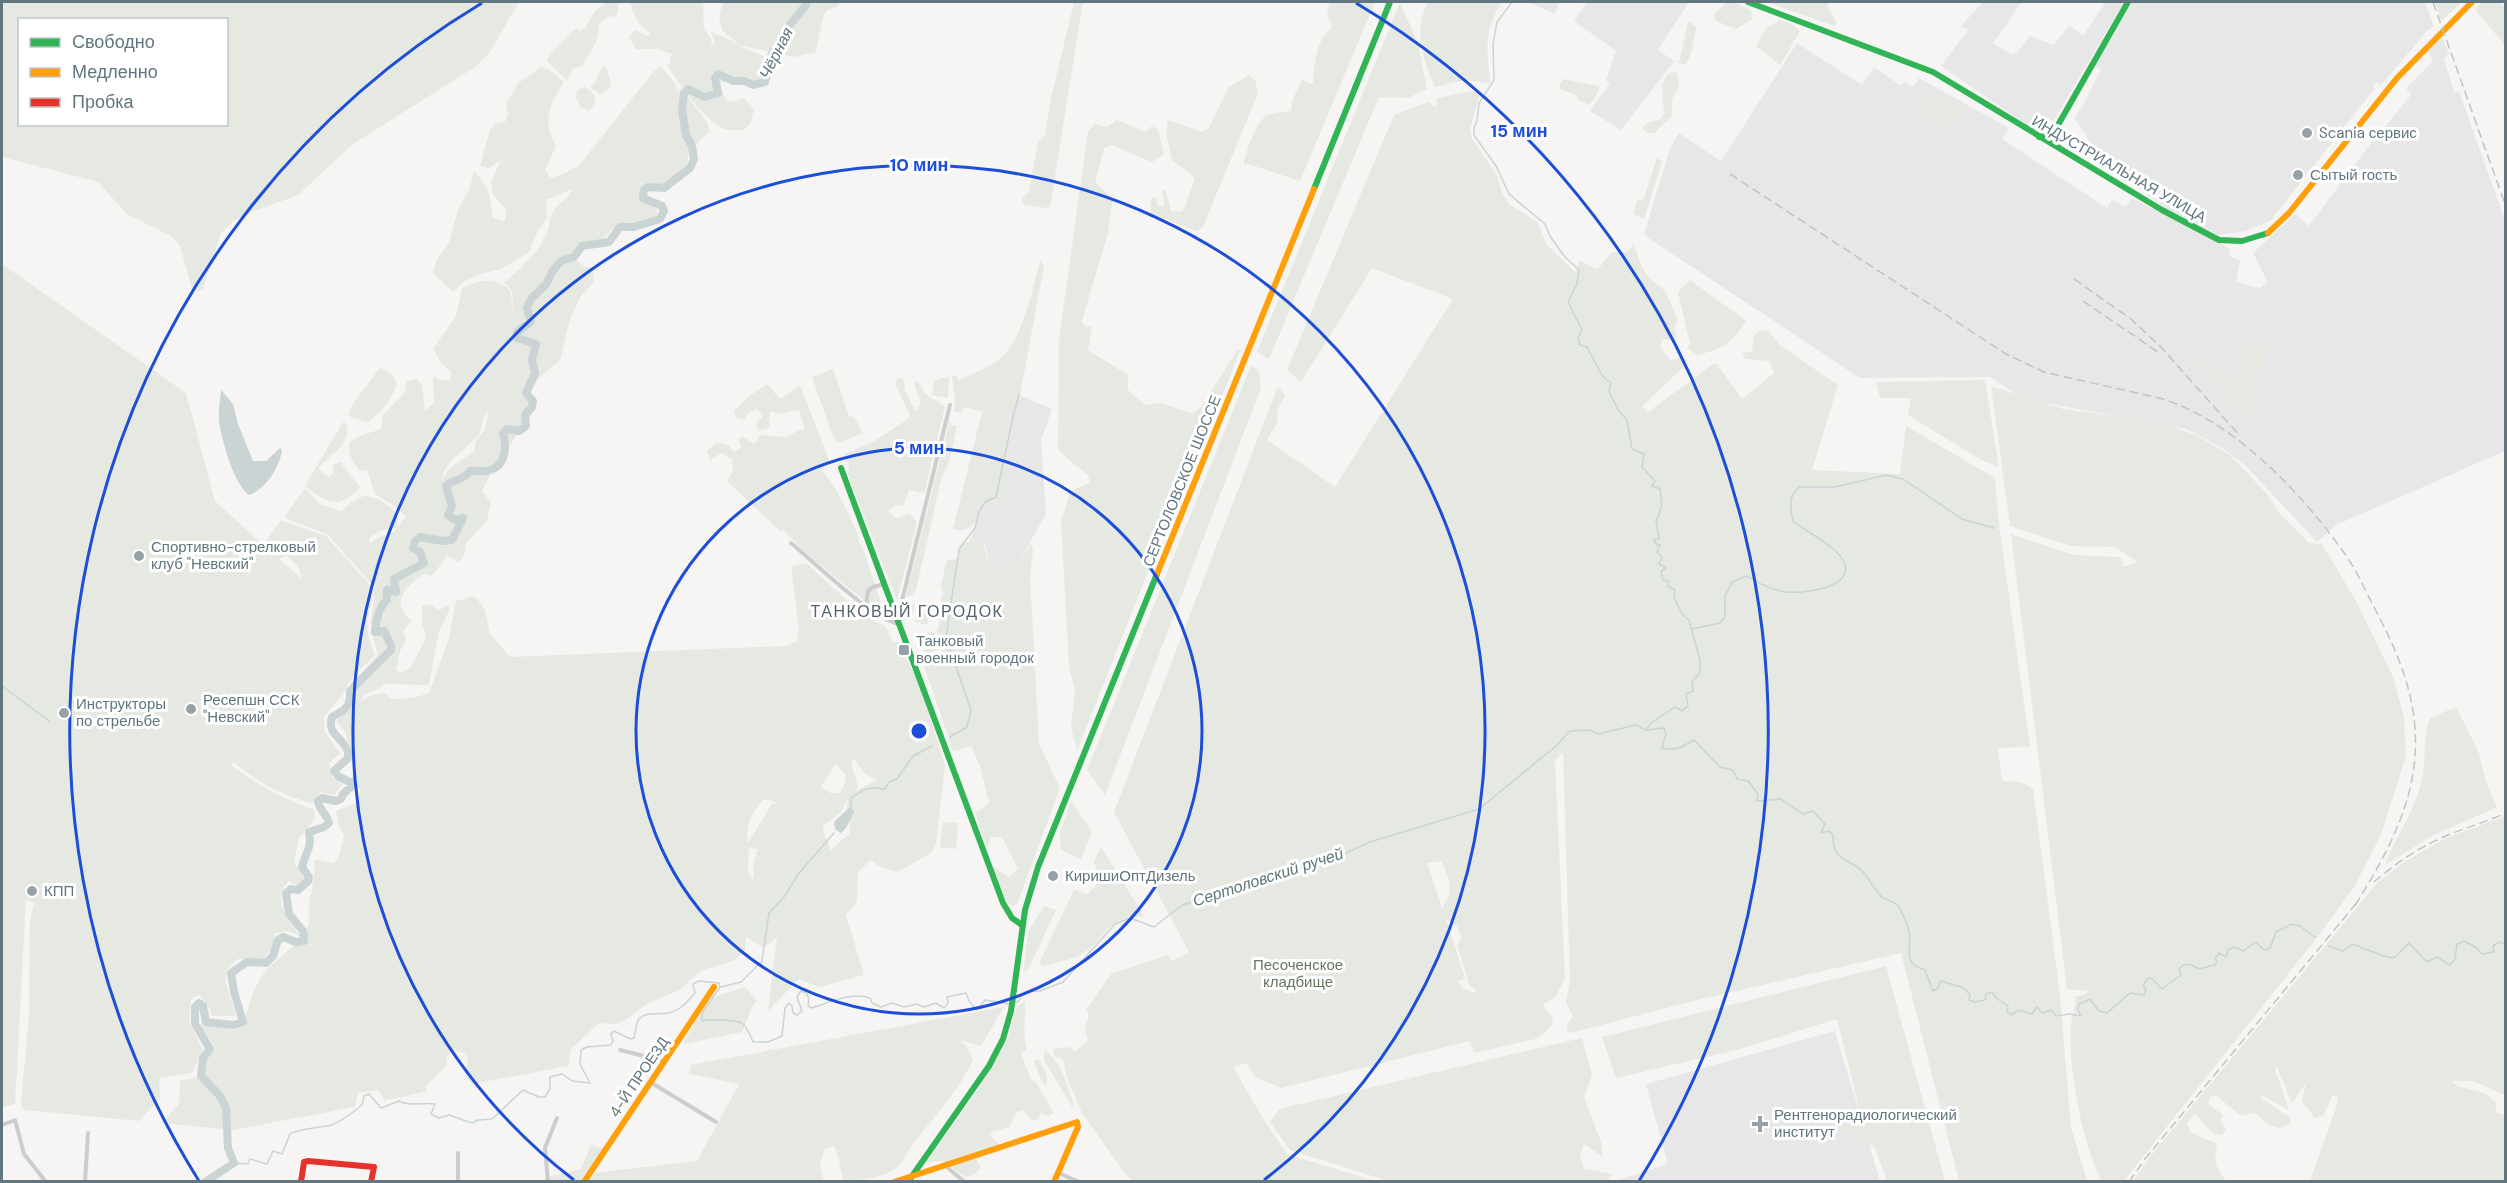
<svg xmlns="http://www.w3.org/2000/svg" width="2507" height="1183" viewBox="0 0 2507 1183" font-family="'DM Sans',sans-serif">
	<rect width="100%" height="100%" fill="#f6f5f4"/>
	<g fill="#e6e7e6">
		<polygon points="1532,2 1560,2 1554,14 1531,3"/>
		<polygon points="1587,2 1689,2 1658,50 1674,61 1621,130 1590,111 1610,83 1606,80 1616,51 1574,21"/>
		<polygon points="1983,2 2022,2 1993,43 2011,54 2017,52 2030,36 2054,45 2069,25 2083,36 2106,2 2124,2 2054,120 2048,121 2050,124 2042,130 2035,131 1941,66 1968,30 1961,26"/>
		<polygon points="2133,2 2425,2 2434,26 2427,31 2381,85 2376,82 2373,86 2375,88 2270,221 2246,231 2218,235 2167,209 2106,165 2074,118 2084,104 2101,69 2095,66"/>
		<polygon points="2442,37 2449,54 2444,59 2454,92 2459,91 2505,221 2505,451 2336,525 2317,542 2246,466 2219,446 2186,429 2024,399 1990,377 1860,378 1644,235 1670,148 1679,133 1721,161 1797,43 1862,85 1874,67 1900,85 1905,82 1913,87 1919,78 2009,128 2002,139 2107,208 2112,200 2126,206 2132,198 2224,245 2230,250 2230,256 2240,261 2236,282 2260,288 2268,283 2253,253 2295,214 2309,226 2365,151 2411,95 2406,88 2433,61 2428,51"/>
		<polygon points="1019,395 1052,409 1041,440 1046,514 1017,565 1005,571 998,571 989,560 985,545 977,537 972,536 982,498"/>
		<polygon points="1835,1031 1880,1181 1612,1182 1668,1164 1646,1084"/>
	</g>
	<g fill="#e6e8e2" fill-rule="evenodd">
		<path d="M 2,2 L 519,2 L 490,52 L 475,67 L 353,144 L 298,195 L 257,210 L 233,221 L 221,233 L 203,289 L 198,291 L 192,289 L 180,246 L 171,236 L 127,214 L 98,182 L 2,157 ZM 20,20 L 226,20 L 226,124 L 20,124 Z"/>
		<path d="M 607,2 L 618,2 L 618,12 L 615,18 L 611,15 L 599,24 C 600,41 590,52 582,66 L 573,68 L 567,81 L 547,61 L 548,56 L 573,31 L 577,28 L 580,31 L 585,28 L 595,11 Z"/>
		<path d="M 630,2 L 703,2 L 704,29 L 712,40 L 711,45 L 701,54 L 715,43 L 711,32 C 733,39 749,54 772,58 L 775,66 C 759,104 742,74 718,84 L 727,101 L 733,102 L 744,98 L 754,109 L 751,123 L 744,130 C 738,130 731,131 725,129 C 708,126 677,80 667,65 L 671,63 L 669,61 L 672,54 L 657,49 L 636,49 L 629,37 L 635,30 L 648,36 L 650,33 C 637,24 634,17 630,2 Z"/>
		<polygon points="723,2 841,2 837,7 826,11 823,17 816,52 794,57 739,45 722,30 719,16"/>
		<polygon points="1074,2 1083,2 1050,207 1045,208 1023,204 1022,198 1029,192 1038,142 1045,135 1051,98"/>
		<path d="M 1330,2 L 1375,2 L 1300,181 L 1248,164 L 1244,165 C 1245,153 1256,122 1266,116 C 1273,112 1284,112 1291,111 L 1292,101 L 1302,80 L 1313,84 C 1314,63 1316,41 1332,27 L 1327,14 Z"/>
		<polygon points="1400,2 1418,43 1427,89 1408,98 1379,97 1269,359 1257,352"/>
		<path d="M 1428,2 L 1502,2 C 1484,29 1486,53 1491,83 L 1464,80 L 1435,87 C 1423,59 1413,31 1428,2 Z"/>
		<polygon points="1727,2 1735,2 1751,11 1752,19 1736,29 1716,21 1714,14"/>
		<polygon points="1766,2 1827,2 1830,12 1837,22 1835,26"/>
		<polygon points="2435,2 2462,2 2441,21"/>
		<polygon points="2482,2 2499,2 2505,8 2505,45 2475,10"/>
		<polygon points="1780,20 1795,26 1800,31 1780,65 1756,46 1766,28"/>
		<path d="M 1688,21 L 1697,27 C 1692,39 1694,55 1685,65 L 1679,63 Z"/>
		<polygon points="606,66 611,84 608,89 600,94 591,88 592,85 596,81 601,68"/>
		<path d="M 541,67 L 551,71 L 564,82 C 549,106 542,121 556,146 L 545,170 L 551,178 L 564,174 L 573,168 L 577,168 L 654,71 L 661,67 L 674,82 L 679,93 L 680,86 L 707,122 L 710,131 L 689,151 L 687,165 L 677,176 L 664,185 L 641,188 L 642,199 L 656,208 L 659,217 L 635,225 L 622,224 L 612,229 L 603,239 L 585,243 L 576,249 L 576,260 L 585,267 L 592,267 L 594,282 L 581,296 L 570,319 L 560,360 L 539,378 L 530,392 L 532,411 L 526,426 L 517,434 L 501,462 L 492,471 L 482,491 L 491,503 L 487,521 L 466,543 L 464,556 L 459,562 L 447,556 L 432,576 L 424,574 C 405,587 389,603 412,621 L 403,631 L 406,640 L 400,651 L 396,670 L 402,673 L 411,667 L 425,640 L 426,633 L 422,626 L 422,606 L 430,604 L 438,610 L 448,605 L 450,610 L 439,631 L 429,685 L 384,684 L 378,689 L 364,695 L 361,702 C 368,696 375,693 386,693 L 390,699 L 413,698 L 429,693 L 449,638 L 456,601 L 475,596 L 485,610 L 490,634 L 510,657 L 785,646 L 797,641 L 799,630 L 791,566 L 806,563 L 863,615 L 885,626 L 893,642 L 898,642 L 920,685 L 945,765 L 936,844 L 931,853 L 898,872 L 879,866 L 871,860 L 858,872 L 857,901 L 846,915 L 864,975 L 819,987 L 799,979 L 768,1011 L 777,936 L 771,943 L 762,947 L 746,937 L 745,952 L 732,961 L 700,971 L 680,990 L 647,1004 L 626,1020 L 614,1024 L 599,1023 L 570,1050 L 569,1066 L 472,1084 L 465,1074 L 468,1058 L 464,1053 L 453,1050 L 447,1056 L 446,1066 L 426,1086 L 427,1091 L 384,1101 L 379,1090 L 358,1093 L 355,1107 L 232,1130 L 162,1123 L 179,1104 L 180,1081 L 205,1075 L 207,1060 L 215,1048 L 200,1025 L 202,1023 L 233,1030 L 241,1027 C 249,1011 250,995 260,979 C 273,959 294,950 305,932 C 311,924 308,914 309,905 C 311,889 316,876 314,859 L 333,863 L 339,857 L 344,835 L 339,827 L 336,811 L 357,803 L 361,790 L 351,783 L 356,764 L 344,730 L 336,722 C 348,709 351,705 357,688 L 351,683 L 378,655 L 372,634 L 371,619 L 374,599 L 370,582 L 328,535 L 285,518 L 286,515 L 305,488 L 321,505 L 342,511 C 347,505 358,496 367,496 C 376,497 396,508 398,518 C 398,522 397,525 396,528 L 380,531 L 369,538 L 370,544 C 379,534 389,537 396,529 C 400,526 401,521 406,517 L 396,507 L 375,494 L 367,470 L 360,471 C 353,462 347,454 350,442 L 360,436 L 381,429 L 383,415 L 405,392 L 407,381 L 417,379 L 422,385 L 425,411 L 434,403 L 433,375 L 438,379 L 450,381 L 451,372 L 441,363 L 433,349 L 456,316 L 462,288 C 479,280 495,276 510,290 L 514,317 L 512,290 L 504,283 C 520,269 539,252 547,233 C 550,225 549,218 554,210 C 560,202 567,201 572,189 L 546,200 L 547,218 L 537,233 L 529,252 L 501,269 L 480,274 L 465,281 L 453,292 L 433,273 L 437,259 L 449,243 L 458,209 L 469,190 L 474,171 C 490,188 490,196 493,218 L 505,221 L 506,209 L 493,195 L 491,182 L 501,160 L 489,168 L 480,166 L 490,130 L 495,124 L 505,122 L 508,114 L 506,103 L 515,90 L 517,84 ZM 488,411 L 485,430 L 476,440 L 474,451 C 458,464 449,463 441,483 C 443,459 468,451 480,432 C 484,425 481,417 488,411 ZM 854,758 C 860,767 866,779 878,779 L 855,792 L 858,786 L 851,763 ZM 836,764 L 846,776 L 844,786 L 839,793 L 830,793 L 821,787 ZM 764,799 L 779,803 L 772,804 L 748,843 C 745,825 752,812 764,799 ZM 848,799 L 846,816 L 849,818 L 850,833 L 830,851 C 829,841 823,836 823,826 L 841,812 ZM 749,847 L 760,850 L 757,851 L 753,866 L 754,879 L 748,873 Z"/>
		<polygon points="1673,72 1677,73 1679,88 1672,99 1672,116 1654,133 1648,133 1642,128 1649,122 1661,119 1664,113 1662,86 1667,74"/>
		<polygon points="1249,75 1255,80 1258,93 1203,227 1197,231 1150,213 1151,198 1156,197 1158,206 1164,207 1162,190 1166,191 1171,211 1181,212 1184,209 1195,178 1172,160 1166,132 1168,120 1202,132 1209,128 1228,88"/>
		<polygon points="1564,79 1599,86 1598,92 1590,105 1578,100 1576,95 1560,89 1560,83"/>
		<path d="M 585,87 C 597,94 598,101 589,111 L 581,108 L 576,98 L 577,90 Z"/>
		<polygon points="1932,90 1964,111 1950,132 1918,111"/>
		<path d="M 1471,91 L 1480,93 L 1470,129 L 1472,139 L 1497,175 L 1502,193 L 1509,204 L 1537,222 L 1547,245 L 1576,273 L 1579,261 L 1598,269 L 1612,252 L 1626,252 L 1634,244 C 1642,270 1643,274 1664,290 C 1667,293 1675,314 1678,320 L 1674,327 L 1677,338 L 1674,341 L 1663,339 L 1660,346 L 1671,361 L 1683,356 L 1688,363 L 1642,406 L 1648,412 L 1713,364 L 1717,364 L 1742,399 L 1774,373 L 1770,361 L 1745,359 L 1742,353 L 1752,351 L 1754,336 L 1760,330 L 1768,331 L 1781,346 L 1838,385 L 1812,470 L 1900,474 L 1906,426 L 1995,478 L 1999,524 L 2030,747 L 1998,748 L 2002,781 L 2021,782 L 2033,789 L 2060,995 L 2071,1127 L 2087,1181 L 1959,1181 L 1901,953 L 1693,1001 L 1571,1033 L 1567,1031 L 1567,1025 L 1573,1016 L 1566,1003 L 1570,980 L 1563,753 L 1555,760 L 1565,978 L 1555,998 L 1543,1004 L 1552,1017 L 1553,1024 L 1539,1038 L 1474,1053 L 1470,1041 L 1281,1088 L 1255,1077 L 1247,1063 L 1233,1067 L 1262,1117 L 1287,1154 L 1374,1181 L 1133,1181 L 1126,1175 L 1082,1113 L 1067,1078 L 1063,1059 L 1055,1057 L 1053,1049 L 1067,1047 L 1076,1051 L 1088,1040 L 1085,1029 L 1089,1015 L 1086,1010 L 1111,974 L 1168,955 L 1172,961 L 1189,952 L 1114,812 L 1278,386 L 1285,396 L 1278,408 L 1277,423 L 1267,440 L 1335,487 L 1453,299 L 1372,268 L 1301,382 L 1287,370 L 1394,115 L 1428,102 L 1436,107 L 1437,98 ZM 1442,861 L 1449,881 L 1450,893 L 1442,908 L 1427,863 ZM 1446,919 L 1458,927 L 1461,939 L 1457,944 L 1469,985 L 1476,990 L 1475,993 L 1463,989 L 1458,981 L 1465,978 Z"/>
		<path d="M 1117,120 L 1145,132 L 1152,126 L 1158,130 L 1164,154 L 1152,162 L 1112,145 L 1104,148 L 1095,183 L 1113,198 L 1108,233 L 1082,321 L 1085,327 L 1092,327 L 1088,350 L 1128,375 L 1128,390 L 1145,405 L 1159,403 L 1193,413 L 1201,407 L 1238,349 L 1240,351 L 1202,447 L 1185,478 L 1077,751 L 1071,727 L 1075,692 L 1069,666 L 1061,519 C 1073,496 1060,493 1090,483 L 1088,475 L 1063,455 L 1058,448 L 1059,340 L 1088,131 L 1095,124 L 1107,127 Z"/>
		<polygon points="1657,158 1662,161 1644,219 1633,214 1638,199 1643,201"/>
		<path d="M 1040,260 L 1044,266 L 1019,401 L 1013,414 L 1015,433 L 1005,500 L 1000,506 L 983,503 L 977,509 L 980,514 C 973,526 968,533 953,529 L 982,412 L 965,407 L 961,413 L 954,412 L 955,398 L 952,377 L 956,375 L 959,380 C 972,374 985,369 997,361 C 1022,344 1033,288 1040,260 Z"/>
		<path d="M 2,264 L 186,393 L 215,501 L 263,545 L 281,520 L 326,536 L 370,585 L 372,600 L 367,620 L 369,638 L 375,655 L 350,680 L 344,693 L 324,717 L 325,732 L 340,753 L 329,763 L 332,777 L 342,785 L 334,795 L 320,792 L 312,803 C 281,795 258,783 234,762 L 231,765 C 257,785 284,799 314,810 L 315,819 L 299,838 L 294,862 L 305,879 L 298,886 L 289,881 C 270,899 288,919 300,936 L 288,931 L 275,933 L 273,946 L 264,959 L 238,959 L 228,968 L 225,980 L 236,1016 L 212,1016 L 210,1009 L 200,995 L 191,999 L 189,1022 L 203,1050 L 192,1073 L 159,1078 L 160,1098 L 139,1121 L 25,1110 L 21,1105 L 29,1014 L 30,921 L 34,903 L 26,900 L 15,1104 L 2,1107 ZM 286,555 L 298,567 L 303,580 L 279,559 Z"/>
		<path d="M 1690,280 L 1746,321 C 1732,343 1723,349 1697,355 L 1687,348 L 1690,344 L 1678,292 Z"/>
		<polygon points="2140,296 2144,296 2204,363 2229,376 2235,374 2235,346 2268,345 2246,419"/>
		<polygon points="1251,366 1259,370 1261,388 1105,795 1087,770"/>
		<path d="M 380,368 C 389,372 394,375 397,384 C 391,400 381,412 368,422 L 352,418 L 348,414 L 354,402 Z"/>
		<polygon points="833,369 849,416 854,417 863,433 838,443 831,431 812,377"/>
		<polygon points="949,376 948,398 932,395 934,381"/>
		<path d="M 899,377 L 904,380 L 905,391 L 916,412 L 921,403 L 915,387 L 915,380 C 921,384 921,386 924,392 C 929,399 939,400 945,407 L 924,493 L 909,490 L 903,506 L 895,505 L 888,511 L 896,518 L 909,514 L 917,522 L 897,600 L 848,475 L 849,465 L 844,454 L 873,442 L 908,419 L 910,415 L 895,384 Z"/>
		<polygon points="1985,380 1999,467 1981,460 1908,415 1911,398 1880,398 1876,382"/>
		<path d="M 767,384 L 780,399 L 800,385 L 829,460 L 821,470 C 852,502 871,576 887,619 L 806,553 L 782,529 L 780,531 L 727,481 L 733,471 L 732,459 L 721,453 L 710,460 L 707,451 L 717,442 L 728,445 L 735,452 L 741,447 L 739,440 L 742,436 L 754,444 L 760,435 L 787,437 L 799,430 L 805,430 L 799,410 L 780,414 L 770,411 L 769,428 L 758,431 L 756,423 L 763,417 L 757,409 L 749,412 L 744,420 L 736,418 L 734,411 L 748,397 Z"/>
		<path d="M 1991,386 L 2063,409 L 2158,422 L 2196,435 L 2230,455 L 2266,493 L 2279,513 L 2309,543 L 2322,544 L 2356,601 L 2393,677 L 2404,717 L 2406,756 L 2381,835 L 2355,885 L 2323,930 L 2124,1181 L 2102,1181 C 2083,1148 2067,1063 2071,1024 C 2072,1014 2076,1007 2075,997 L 2086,994 L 2088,991 L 2067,989 L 2011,534 L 2074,555 L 2120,557 L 2124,563 L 2121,567 L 2137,562 L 2115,547 L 2071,546 L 2010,526 Z"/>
		<polygon points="950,419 951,425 957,426 949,462 942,476 916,590 910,597 906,596"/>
		<path d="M 343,422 L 347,425 C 350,448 330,453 318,469 L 329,477 L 333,474 L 333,465 L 340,462 L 360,487 C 357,492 354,493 349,497 C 333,510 319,496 305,486 Z"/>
		<path d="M 972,536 C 985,538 983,548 988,558 C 991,563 994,567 997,571 C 1016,571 1022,558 1031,543 L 1033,550 L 1030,576 L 1039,744 L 1060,788 L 1017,904 L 1012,906 L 1006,901 L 992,866 L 1009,877 L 1018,869 L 1002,837 L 991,837 L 987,849 L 975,813 L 989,803 L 980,766 L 971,746 L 953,751 L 924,665 L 926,659 L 940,657 L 943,650 L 937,632 L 940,621 L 937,612 L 943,593 L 941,585 L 947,560 L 957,559 L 961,544 L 969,542 Z"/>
		<polygon points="904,602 915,605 912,615 902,621 900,617"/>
		<polygon points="918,610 930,613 927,625 915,622"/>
		<polygon points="934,631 940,649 926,654 920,636"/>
		<path d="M 2456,707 L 2479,753 L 2486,782 L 2497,807 L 2434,835 L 2385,865 C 2396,835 2413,815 2421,783 C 2427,761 2422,739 2430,718 Z"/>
		<polygon points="1071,801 1092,831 1081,859 1061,850 1060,833"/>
		<path d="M 2505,816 L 2505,1095 L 2473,1081 L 2452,1081 L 2457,1086 L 2485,1093 L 2496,1103 L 2496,1112 L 2505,1115 L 2505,1181 L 2310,1181 L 2338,1102 L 2337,1096 L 2332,1096 L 2324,1115 L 2315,1118 L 2302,1101 L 2306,1083 L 2292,1103 L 2276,1065 L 2275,1069 L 2289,1110 L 2261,1095 L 2260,1098 L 2290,1117 L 2291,1123 L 2279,1128 L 2268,1124 L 2255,1113 L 2241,1116 L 2217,1096 L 2210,1097 L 2208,1104 L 2223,1115 L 2220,1121 L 2226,1129 L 2222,1135 L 2214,1134 L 2195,1114 L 2187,1123 L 2190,1132 L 2217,1144 C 2214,1160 2215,1170 2227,1181 L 2133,1181 L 2149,1158 L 2378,882 L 2406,861 L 2444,839 Z"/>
		<polygon points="943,822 958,823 956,849 940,847"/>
		<path d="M 1101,847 L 1144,916 C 1100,917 1109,941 1078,956 C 1067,961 1053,963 1042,967 L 1040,961 L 1074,890 L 1088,894 L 1101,880 L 1094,862 Z"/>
		<polygon points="1044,906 1056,910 1029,968 1023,973 1028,932"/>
		<polygon points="1886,966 1945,1181 1887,1181 1875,1148 1860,1136 1845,1137 1834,1123 1861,1116 1837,1019 1737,1050 1616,1078 1602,1037"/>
		<polygon points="745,987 757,1001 752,1007 742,1032 683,1044 706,1003 717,996"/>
		<path d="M 1025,1001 C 1026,1017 1022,1033 1027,1049 L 1021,1054 L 1031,1079 L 1036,1082 L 1054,1113 L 1049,1116 L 1041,1113 L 1039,1119 L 1033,1121 L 1022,1110 L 1016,1113 L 1010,1127 L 993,1131 L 990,1136 L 1000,1145 L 1000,1151 L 994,1154 L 983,1150 L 975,1157 L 981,1168 L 973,1175 L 966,1177 L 942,1161 L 927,1162 C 955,1121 987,1081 1008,1036 C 1013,1025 1013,1005 1025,1001 Z"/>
		<path d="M 1004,1007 L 981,1046 L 960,1040 L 968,1049 L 973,1060 C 956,1095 936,1114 913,1144 C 907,1151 904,1161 897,1167 C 887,1177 858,1181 844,1181 C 840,1169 840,1158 834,1146 L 824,1149 L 820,1166 L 824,1181 L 588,1182 L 594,1173 L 697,1161 L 739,1084 L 689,1074 L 691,1065 Z"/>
		<polygon points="1582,1038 1592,1075 1584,1097 1601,1142 1603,1157 1584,1144 1580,1157 1584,1169 1612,1174 1606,1181 1388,1181 1290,1150 1270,1122 1279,1109"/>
		<path d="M 1045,1050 C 1059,1059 1070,1090 1074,1106 L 1072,1107 L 1044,1060 Z"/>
		<path d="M 1035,1059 L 1039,1060 C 1044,1069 1050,1076 1046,1086 L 1043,1084 L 1034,1062 Z"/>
		<polygon points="591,1145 603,1148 580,1181 549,1181 548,1177 581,1169"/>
	</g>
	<g fill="#cad4d5">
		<path d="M 221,390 L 233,404 L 238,424 L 253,461 L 266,461 L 280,448 L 282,450 C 280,467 265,490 249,495 C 234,485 222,440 219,422 C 218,412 220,400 221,390 Z"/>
		<polygon points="851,806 854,812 846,828 841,833 836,830 834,824 835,821"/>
	</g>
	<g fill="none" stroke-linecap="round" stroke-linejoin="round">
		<g stroke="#cad4d5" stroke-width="1.5">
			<polyline points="1015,410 1019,394"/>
			<path d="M 1692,629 L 1720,623 L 1725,617 L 1725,596 L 1732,582 L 1747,576 C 1759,584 1770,589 1785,592 C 1800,594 1851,589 1845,565 C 1841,548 1806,532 1793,521 C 1790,507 1788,497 1799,487 L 1835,487 L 1886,475 L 1903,479 L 1962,519 L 1994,528"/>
			<polyline points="2,686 49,721"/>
			<path d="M 1646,730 L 1664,728 L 1666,734 L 1662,748 C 1674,752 1684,746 1694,740 L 1720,767 L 1733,770 L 1737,779 L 1748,781 L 1758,794 L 1757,801 L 1781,799 L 1803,814 L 1813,811 L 1825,824 L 1821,833 L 1829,831 L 1833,835 C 1833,843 1833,846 1837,853 C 1843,861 1856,864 1863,872 C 1868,878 1877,893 1882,897 C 1887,901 1894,901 1898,906 C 1902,911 1908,926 1909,932 C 1913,950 1900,962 1925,970 L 1933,991 L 1937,989 L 1941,981 L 1964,988 L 1970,995 L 1969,1000 L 1975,1002 L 1985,1000 L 1986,994 L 1992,992 L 1996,998 L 2008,1006 L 2007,1012 L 2012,1015 L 2018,1010 L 2032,1014 L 2037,1007 L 2042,1013 L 2051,1010 L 2056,1016 L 2069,1014 L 2081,1016 L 2078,1010 L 2079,1004 L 2090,999 L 2099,1011 L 2107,1013 L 2130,993 L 2144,995 L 2146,990 L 2143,985 L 2147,979 L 2151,978 L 2162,989 L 2181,975 L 2179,970 L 2182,966 L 2189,964 L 2199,969 L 2215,965 L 2217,961 L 2215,959 L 2219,953 L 2226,957 L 2228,950 L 2234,947 L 2243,951 L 2256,942 L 2264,950 L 2270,948 L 2276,932 L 2292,924 L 2300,926 L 2315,937"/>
			<polyline points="950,737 967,727 971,710 946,638 959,549 975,528 979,511 985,502 996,497 1014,412"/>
			<path d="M 851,806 L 851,798 C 865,789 867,786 885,789 L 889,782 L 897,779 L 913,756 L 932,746"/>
			<polyline points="2328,946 2343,951 2352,944 2384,956 2394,958 2409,943 2427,962 2437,957 2450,965 2455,959 2457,944 2464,941 2477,948 2482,954 2494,952 2493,946 2500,942 2506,944"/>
			<polyline points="721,987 741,982 762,961 769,913 784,897 799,873 834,833"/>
			<path d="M 1014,1003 L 1019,1001 L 1024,992 L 1040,991 L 1063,982 L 1115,924 L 1130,918 L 1154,927 L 1182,905 L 1236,889 L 1248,882 L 1265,880 L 1281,872 L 1292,871 L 1306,863 L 1318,863 L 1325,858 L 1335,858 L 1370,842 L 1479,809 L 1556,746 L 1570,731 L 1590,730 L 1598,734 L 1636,725 L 1646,730 L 1651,723 L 1675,707 L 1682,711 L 1688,706 L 1686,694 L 1693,691 L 1692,681 L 1700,673 L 1700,660 L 1689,620 L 1683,615 L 1674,598 L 1675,590 L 1668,586 L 1668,581 L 1663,580 L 1661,571 L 1666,568 L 1659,564 L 1662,557 L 1657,552 L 1660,545 L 1655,543 L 1654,539 L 1659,539 L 1656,520 C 1662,512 1662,499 1660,489 L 1652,486 L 1655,481 L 1642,467 L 1644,454 L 1632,449 L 1627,420 L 1618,410 L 1609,391 L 1611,383 L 1603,377 L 1587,347 L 1580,345 L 1578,338 L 1582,330 L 1568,302 L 1577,284 L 1579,270 L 1564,256 L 1550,236 L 1545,224 L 1509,194 L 1496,166 L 1474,135 L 1474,128 L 1477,121 L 1479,103 L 1494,80 L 1493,44 L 1497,22 L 1512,2"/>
			<path d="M 234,1163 L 248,1164 L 250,1159 L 267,1164 L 273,1151 L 282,1154 L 290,1134 C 297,1130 319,1127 328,1126 C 339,1124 353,1112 362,1105 L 364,1096 L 369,1094 L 381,1108 L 399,1101 C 411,1107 422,1102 435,1104 L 431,1114 L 439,1118 L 449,1115 L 472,1123 L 478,1120 L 492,1119 L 523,1090 L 539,1097 L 545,1097 L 550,1089 L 550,1077 L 562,1074 L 572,1081 L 590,1083 L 580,1064 L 581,1050 L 587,1047 L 611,1045 L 613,1041 L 611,1034 L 614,1031 L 630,1039 L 634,1038 C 636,1032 635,1025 639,1019 C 647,1011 658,1015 668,1013 C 680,1011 687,1002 695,993 L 693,984 L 699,981 L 719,983 L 720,987 L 702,1013 L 702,1021 C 709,1019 714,1020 721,1020 C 743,1021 745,1021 753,1042 L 768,1042 L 782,1036 L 785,1008 L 789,1003 L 792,1006 L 793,1013 L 797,1015 L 802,1011 L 797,997 L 801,991 L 806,993 L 809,998 L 808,1006 L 812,1008 C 828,1003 853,991 870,998 L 872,1003 L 881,1007 L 892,1003 L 904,1007 L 917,1004 L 924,1007 L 936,1003 L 944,1008 L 948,1003 L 947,997 L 966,993 L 969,1001 L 977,1010 L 985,1000 L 1010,1004"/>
		</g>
		<path stroke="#cad4d5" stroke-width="8" d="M 205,1182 L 234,1163 L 228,1148 L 226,1108 L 220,1096 L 201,1076 L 203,1058 L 210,1049 L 195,1024 L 195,1007 L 199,1003 L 203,1006 L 206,1022 L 233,1025 L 243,1022 L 234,992 L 231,973 L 247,962 L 266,963 L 273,956 L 278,940 L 283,937 L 296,942 L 304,941 L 303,931 L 289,914 L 286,893 L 291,889 L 298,890 L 308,881 L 309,877 L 302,867 C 306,850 312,850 309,832 L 324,827 L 329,823 C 327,814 319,810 318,801 L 322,798 L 336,801 L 341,799 L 343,794 L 351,787 L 352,783 L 339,777 L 334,771 L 348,758 L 348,752 C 344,738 326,734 332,717 C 345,710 351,707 350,691 L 391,650 L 391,645 L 384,631 L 375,632 C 376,621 379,607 387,600 L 387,590 L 396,592 L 394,579 L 424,563 L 420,552 L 413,548 L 415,541 L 420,537 L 443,541 L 452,540 L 463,518 L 455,520 L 448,515 L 452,506 L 446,486 C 454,478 463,481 470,471 C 476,470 479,472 485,471 C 506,469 507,448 503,433 L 507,429 L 519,431 L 526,426 L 525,415 L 532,407 L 533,401 L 526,393 L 535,373 L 532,360 L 536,344 L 517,338 L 517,332 L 531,322 L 527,308 L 531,299 L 547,283 L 552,272 L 561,261 L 574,257 L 582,246 L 609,242 L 620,227 L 634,227 L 660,219 L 664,211 L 662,206 L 643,198 L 644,190 L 648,187 L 664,188 L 690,168 L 694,159 L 692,146 L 686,135 L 682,110 L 684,94 L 688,89 L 704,97 L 718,93 L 715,78 L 718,74 L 733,81 L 745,81 L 753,85 L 765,82 L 772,53 L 784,42 L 789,26 L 806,5 L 806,2"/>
		<g stroke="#cccdce" stroke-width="4">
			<polyline points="2058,126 2060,149"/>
			<path d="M 791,543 C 815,563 872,619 899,624"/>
			<polyline points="866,605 868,591 873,587 885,584"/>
			<polyline points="898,617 950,405"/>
			<polyline points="620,1050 664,1061"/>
			<polyline points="650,1082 716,1122"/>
			<polyline points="2,1125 15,1120 24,1154 46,1182"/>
			<polyline points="944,1165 965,1182"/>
			<polyline points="1059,1173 1079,1182"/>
			<polyline points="85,1182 88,1133"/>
			<polyline points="458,1182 458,1153"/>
			<polyline points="548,1182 545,1148 557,1118"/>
		</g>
		<g stroke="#30b455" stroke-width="6">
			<polyline points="1748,2 1933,72 2162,210 2219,240 2242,241 2268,233"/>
			<polyline points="2039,137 2058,125 2128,2"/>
			<polyline points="1314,189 1390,2"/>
			<polyline points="841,468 1003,903 1012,918 1022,925"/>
			<polyline points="908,1182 989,1066 1003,1039 1011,1011 1025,910 1038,867 1157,574"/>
		</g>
		<g stroke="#ff9f0a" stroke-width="6">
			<polyline points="2268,233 2289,213 2397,78 2472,2"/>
			<polyline points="1157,574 1314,189"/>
			<polyline points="584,1182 714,987"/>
			<polyline points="894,1182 1077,1122 1078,1127 1054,1182"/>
		</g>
		<polyline stroke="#e5322d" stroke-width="6" points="301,1182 304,1162 308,1161 374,1167 371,1182"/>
		<g stroke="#c0c3c4" stroke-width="1.5" stroke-dasharray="9 4.5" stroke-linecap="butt">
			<polyline points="2433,2 2506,207"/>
			<path d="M 1730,174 L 2006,354 L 2044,372 L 2163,399 C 2235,422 2304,495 2347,557 C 2358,573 2366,592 2375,609 C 2395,647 2412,685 2415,729 C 2420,795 2388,853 2354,907"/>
			<polyline points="2074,279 2131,319 2160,346 2240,436"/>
			<polyline points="2083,301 2158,352"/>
			<path d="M 2374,882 C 2397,862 2424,844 2453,833 C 2471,826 2488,821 2506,813"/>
			<polyline points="2129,1182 2145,1159 2359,900"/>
		</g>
	</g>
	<g fill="none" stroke="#1d4ed8" stroke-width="3">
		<circle cx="919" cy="731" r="283"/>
		<path d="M574 1180A566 566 0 1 1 1264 1180"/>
		<path d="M199 1181A849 849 0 0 1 482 3M1356 3A849 849 0 0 1 1639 1181"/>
	</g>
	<g fill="#95a2a8" stroke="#fff" stroke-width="2">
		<circle cx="2307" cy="133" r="6"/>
		<circle cx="2298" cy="175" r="6"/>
		<circle cx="139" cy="556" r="6"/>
		<rect x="898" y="644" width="12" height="12" rx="3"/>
		<circle cx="191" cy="709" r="6"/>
		<circle cx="64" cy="713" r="6"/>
		<circle cx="1053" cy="876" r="6"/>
		<circle cx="32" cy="891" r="6"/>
		<path d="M1757 1115h6v6h6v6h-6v6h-6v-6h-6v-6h6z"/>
	</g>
	<g text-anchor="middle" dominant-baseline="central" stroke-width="6" stroke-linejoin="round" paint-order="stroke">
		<g font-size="15" fill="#61767f" stroke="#fff" text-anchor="start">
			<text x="2319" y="133">Scania сервис</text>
			<text x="2310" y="175">Сытый гость</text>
			<text x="151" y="547">Спортивно-стрелковый<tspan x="151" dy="17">клуб "Невский"</tspan></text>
			<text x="916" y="641">Танковый<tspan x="916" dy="17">военный городок</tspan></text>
			<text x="203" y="700">Ресепшн ССК<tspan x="203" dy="17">"Невский"</tspan></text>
			<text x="76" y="704">Инструкторы<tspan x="76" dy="17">по стрельбе</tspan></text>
			<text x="1065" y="876">КиришиОптДизель</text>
			<text x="44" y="891">КПП</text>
			<text x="1774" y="1115">Рентгенорадиологический<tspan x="1774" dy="17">институт</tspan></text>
		</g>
		<g font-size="15" fill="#61767f" stroke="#fff">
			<text transform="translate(2119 169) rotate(30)">ИНДУСТРИАЛЬНАЯ УЛИЦА</text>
			<text transform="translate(1182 481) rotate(-68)">СЕРТОЛОВСКОЕ ШОССЕ</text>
			<text transform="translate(639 1077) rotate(-56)">4-Й ПРОЕЗД</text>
		</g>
		<g font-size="15" fill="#677760" stroke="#fff">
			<text x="1298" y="965">Песоченское<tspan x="1298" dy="17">кладбище</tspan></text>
		</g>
		<g font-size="16" font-style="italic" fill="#5c767a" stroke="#fff">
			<text transform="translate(776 53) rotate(-63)">Чёрная</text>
			<text transform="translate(1268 877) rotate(-18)">Сертоловский ручей</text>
		</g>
		<g font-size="16" letter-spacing="1.5" fill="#53636a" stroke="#fff">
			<text x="907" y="611">ТАНКОВЫЙ ГОРОДОК</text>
		</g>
	</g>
	<circle cx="919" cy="731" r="9" fill="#1d4ed8" stroke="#fff" stroke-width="3"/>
	<g font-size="18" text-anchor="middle" font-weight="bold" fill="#1d4ed8" stroke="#fff" stroke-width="6" stroke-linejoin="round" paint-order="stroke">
		<text x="1519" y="137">15 мин</text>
		<text x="919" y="171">10 мин</text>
		<text x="919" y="454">5 мин</text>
	</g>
	<rect width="2507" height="1183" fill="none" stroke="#61767f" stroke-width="6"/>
	<rect x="18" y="18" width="210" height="108" fill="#ffffff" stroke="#c0c8cc" stroke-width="1.5"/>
	<rect x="30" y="38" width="30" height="9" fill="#30b455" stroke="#c0c8cc" stroke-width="1.5"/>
	<text x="72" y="48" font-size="18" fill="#61767f">Свободно</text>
	<rect x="30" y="68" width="30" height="9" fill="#ff9f0a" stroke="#c0c8cc" stroke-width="1.5"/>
	<text x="72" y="78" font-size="18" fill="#61767f">Медленно</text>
	<rect x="30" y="98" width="30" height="9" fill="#e5322d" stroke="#c0c8cc" stroke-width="1.5"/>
	<text x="72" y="108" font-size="18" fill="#61767f">Пробка</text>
</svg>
